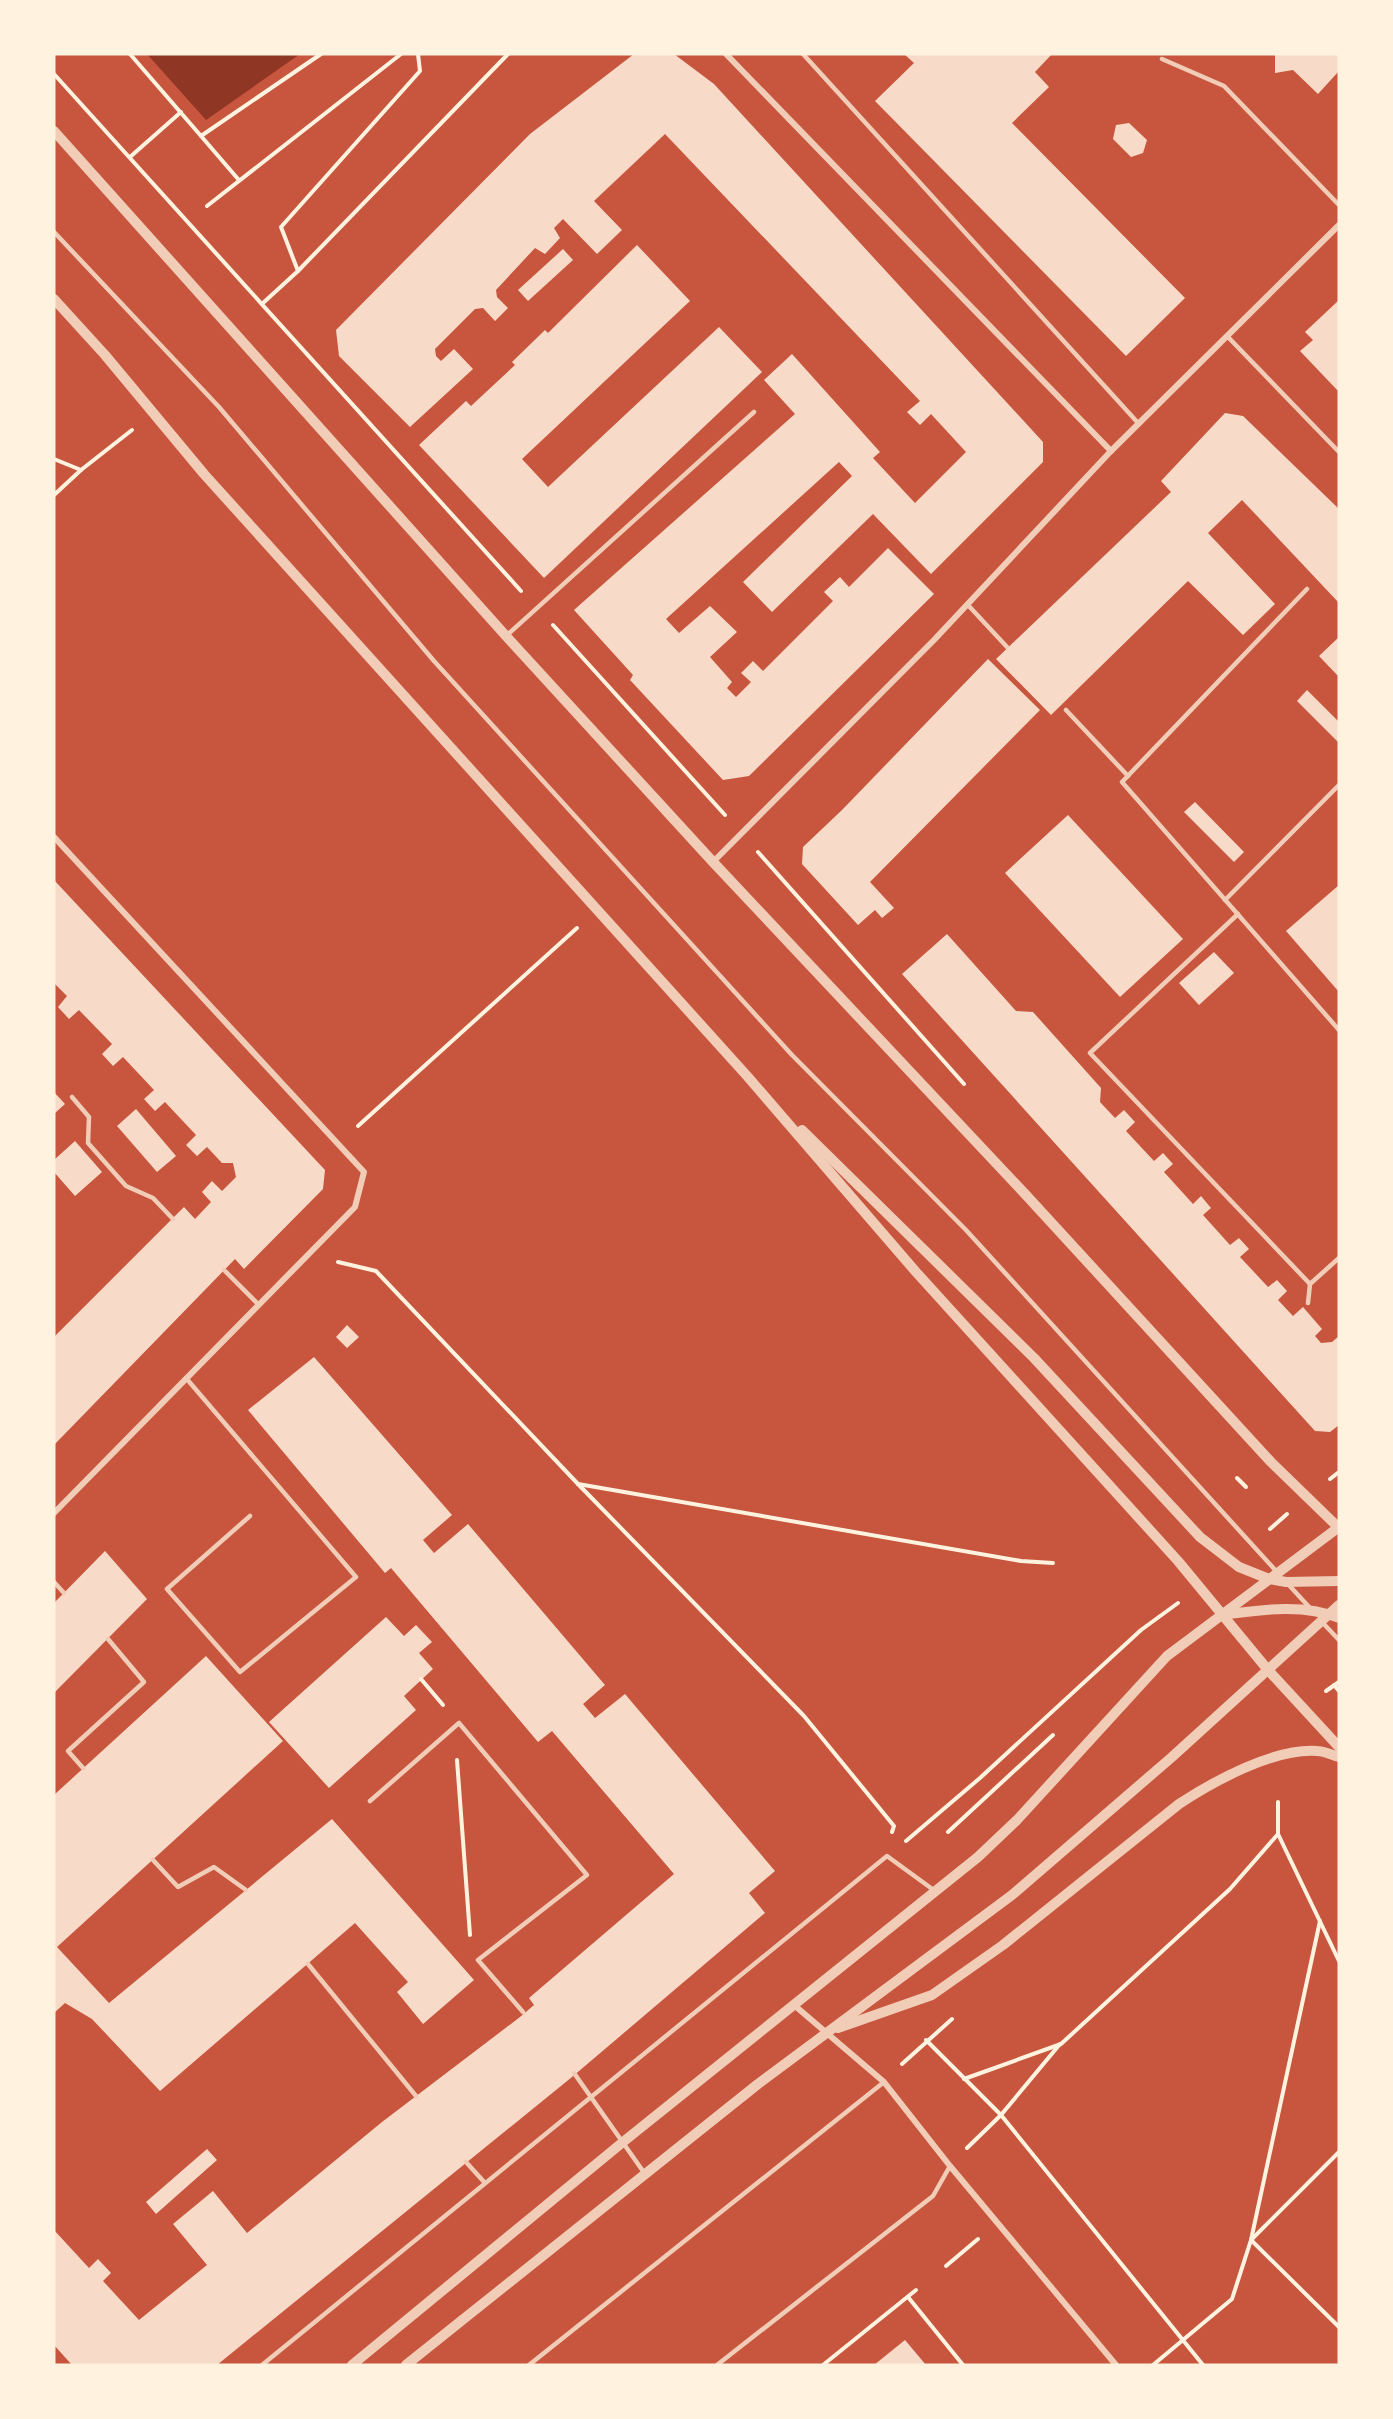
<svg xmlns="http://www.w3.org/2000/svg" width="1393" height="2419" viewBox="0 0 1393 2419" font-family="'PT Sans Narrow',sans-serif">
	<rect width="100%" height="100%" fill="#c8553d"/>
	<polygon fill="#8f3625" points="147,54 300,54 206,120"/>
	<g fill="#f7dbc8">
		<polygon points="634,54 674,54 714,84 1043,442 1043,462 931,574 873,514 772,612 743,582 852,476 839,462 666,619 679,633 710,606 737,632 710,657 732,682 727,688 736,697 751,682 741,673 753,661 763,671 833,601 824,592 840,577 849,587 888,548 934,594 749,776 723,780 630,680 633,675 574,610 795,414 764,380 792,354 880,452 873,458 915,503 966,452 931,414 920,425 907,412 920,401 665,134 594,201 622,230 597,254 563,219 554,228 560,238 545,254 535,248 496,290 497,297 508,308 495,321 483,308 475,309 435,349 436,356 441,361 454,349 473,369 410,427 339,356 336,330 530,134"/>
		<polygon points="904,54 1052,54 1035,72 1049,87 1012,123 1185,298 1126,356 875,101 914,63"/>
		<polygon points="1275,54 1339,54 1339,71 1318,94 1293,70 1275,73"/>
		<polygon points="1129,123 1147,140 1143,153 1131,157 1113,139 1116,125"/>
		<polygon points="637,245 690,301 522,459 548,487 719,327 762,372 544,578 419,445 466,401 471,406 515,365 512,362 545,330 548,333"/>
		<polygon points="563,249 573,260 528,301 518,290"/>
		<polygon points="1339,300 1339,392 1300,351 1313,340 1305,332"/>
		<polygon points="1225,413 1243,416 1339,509 1339,603 1242,500 1208,533 1275,604 1243,635 1188,581 1051,715 996,659 1171,492 1161,481"/>
		<polygon points="1339,637 1339,677 1319,656"/>
		<polygon points="988,659 1040,710 870,882 894,908 882,918 875,910 858,925 802,864 803,847 842,810"/>
		<polygon points="1307,690 1339,722 1339,743 1297,701"/>
		<polygon points="1195,802 1244,852 1234,862 1184,812"/>
		<polygon points="1068,815 1183,939 1120,997 1005,873"/>
		<polygon points="54,880 325,1170 323,1189 244,1269 235,1259 54,1445 54,1337 184,1207 195,1219 211,1202 202,1192 212,1181 222,1191 236,1177 233,1163 222,1163 207,1147 197,1156 186,1145 196,1135 165,1102 155,1111 144,1099 154,1090 123,1057 113,1066 102,1054 112,1044 79,1010 69,1019 58,1007 67,996 54,983"/>
		<polygon points="1339,885 1339,992 1286,931"/>
		<polygon points="947,934 1016,1011 1033,1012 1101,1088 1100,1102 1115,1118 1124,1110 1135,1122 1126,1131 1154,1161 1163,1153 1173,1164 1164,1172 1193,1204 1201,1196 1211,1208 1203,1215 1230,1245 1239,1238 1249,1249 1240,1257 1268,1287 1277,1280 1287,1291 1278,1300 1293,1316 1303,1307 1322,1329 1315,1336 1321,1343 1332,1342 1339,1336 1339,1425 1330,1432 1315,1431 902,974"/>
		<polygon points="1214,952 1234,973 1199,1005 1179,983"/>
		<polygon points="54,1092 65,1104 54,1114"/>
		<polygon points="136,1109 176,1156 157,1172 117,1126"/>
		<polygon points="75,1141 102,1172 75,1196 54,1172 54,1160"/>
		<polygon points="347,1325 359,1337 347,1348 336,1337"/>
		<polygon points="314,1357 452,1515 423,1540 434,1553 468,1524 605,1685 583,1704 595,1718 625,1694 775,1871 749,1893 765,1913 572,2077 217,2365 72,2365 54,2345 54,2230 89,2268 98,2259 111,2273 103,2281 139,2320 207,2265 173,2224 213,2191 247,2233 382,2122 520,2017 534,2005 529,1998 674,1874 552,1731 538,1742 391,1568 385,1573 248,1410"/>
		<polygon points="105,1551 147,1599 54,1693 54,1603"/>
		<polygon points="386,1617 404,1636 416,1625 432,1642 419,1653 433,1669 404,1696 416,1710 329,1788 269,1722"/>
		<polygon points="206,1656 283,1741 57,1947 109,2003 332,1819 474,1980 423,2024 397,1992 408,1982 355,1923 160,2091 92,2019 65,2003 54,2013 54,1795"/>
		<polygon points="207,2149 217,2160 156,2214 146,2202"/>
		<polygon points="905,2340 926,2365 874,2365"/>
	</g>
	<g fill="none" stroke-linecap="round" stroke-linejoin="round">
		<g stroke="#fff3e0" stroke-width="4">
			<polyline points="130,54 201,136 321,54"/>
			<polyline points="54,74 521,591"/>
			<polyline points="201,136 238,179"/>
			<polyline points="130,157 181,112"/>
			<polyline points="207,206 401,54"/>
			<polyline points="298,271 508,54"/>
			<polyline points="263,303 298,271 281,227 420,71 418,54"/>
			<polyline points="54,459 81,470"/>
			<polyline points="54,495 81,470 132,430"/>
			<polyline points="553,625 725,815"/>
			<polyline points="758,852 964,1084"/>
			<polyline points="358,1126 577,928"/>
			<polyline points="338,1262 376,1271 578,1484 804,1716 894,1826 892,1832"/>
			<polyline points="1237,1478 1246,1487"/>
			<polyline points="1330,1479 1339,1472"/>
			<polyline points="578,1484 1021,1561 1053,1563"/>
			<polyline points="1270,1529 1287,1514"/>
			<polyline points="421,1679 443,1705"/>
			<polyline points="1334,1685 1339,1691"/>
			<polyline points="1326,1691 1339,1682"/>
			<polyline points="457,1760 470,1935"/>
			<polyline points="948,1832 1053,1735"/>
			<polyline points="1278,1834 1339,1961"/>
			<polyline points="906,1841 980,1778 1141,1630 1178,1603"/>
			<polyline points="1320,1921 1251,2240 1339,2327"/>
			<polyline points="926,2040 1001,2115 1203,2365"/>
			<polyline points="902,2064 952,2019"/>
			<polyline points="964,2079 1061,2044 1230,1889 1278,1834 1278,1802"/>
			<polyline points="967,2148 1001,2115 1060,2044"/>
			<polyline points="946,2266 978,2239"/>
			<polyline points="908,2297 963,2365"/>
			<polyline points="823,2365 916,2290"/>
			<polyline points="1153,2365 1232,2299 1251,2240 1339,2152"/>
		</g>
		<g stroke="#f1ccb7" stroke-width="4.5">
			<polyline points="803,54 1139,424"/>
			<polyline points="1162,59 1224,86 1339,205"/>
			<polyline points="54,232 219,407 434,661 792,1055 966,1230 1277,1572"/>
			<polyline points="1227,336 1339,452"/>
			<polyline points="1307,589 1122,782 1339,1030"/>
			<polyline points="967,604 1007,647"/>
			<polyline points="506,636 754,412"/>
			<polyline points="1066,710 1128,776"/>
			<polyline points="1225,900 1339,785"/>
			<polyline points="1238,914 1090,1053 1310,1284 1308,1303"/>
			<polyline points="72,1097 89,1117 88,1143 126,1186 153,1198 173,1219"/>
			<polyline points="224,1270 259,1305"/>
			<polyline points="1310,1284 1339,1258"/>
			<polyline points="186,1378 356,1577 240,1672 167,1589 250,1516"/>
			<polyline points="54,1582 64,1593"/>
			<polyline points="1287,1583 1310,1608"/>
			<polyline points="1321,1621 1339,1640"/>
			<polyline points="83,1768 68,1751 144,1682 108,1639"/>
			<polyline points="370,1801 459,1723 587,1875 478,1960 523,2012"/>
			<polyline points="153,1860 178,1887 214,1867 246,1890"/>
			<polyline points="308,1964 416,2096"/>
			<polyline points="574,2073 645,2174"/>
			<polyline points="466,2162 485,2183"/>
			<polyline points="262,2365 887,1856 935,1891"/>
			<polyline points="529,2365 884,2082"/>
			<polyline points="717,2365 933,2196 950,2166"/>
		</g>
		<g stroke="#f1ccb7" stroke-width="6">
			<polyline points="726,54 1111,451"/>
			<polyline points="54,837 364,1172 355,1207 54,1513"/>
			<polyline points="713,862 934,640 1111,451 1339,225"/>
			<polyline points="794,2005 884,2082 950,2166 1116,2365"/>
		</g>
		<g stroke="#f1ccb7" stroke-width="10">
			<polyline points="54,131 506,636 713,862 1026,1195 1271,1462 1339,1528"/>
			<polyline points="54,299 105,355 204,474 748,1077 916,1272 1178,1561 1268,1670 1339,1747"/>
			<polyline points="802,1130 1034,1358 1200,1537 1239,1567 1269,1579 1286,1582 1339,1581"/>
			<path d="M 1222,1615 C 1260,1610 1303,1603 1339,1618"/>
			<path d="M 838,2028 L 932,1995 L 1003,1945 L 1179,1804 C 1214,1781 1274,1748 1317,1751 C 1324,1751 1332,1755 1339,1757"/>
			<polyline points="352,2365 623,2142 978,1857 1017,1820 1167,1656 1339,1527"/>
			<polyline points="406,2365 758,2084 1012,1895 1172,1757 1339,1605"/>
		</g>
	</g>
	<rect width="1393" height="2419" fill="none" stroke="#fff3e0" stroke-width="111"/>
</svg>
